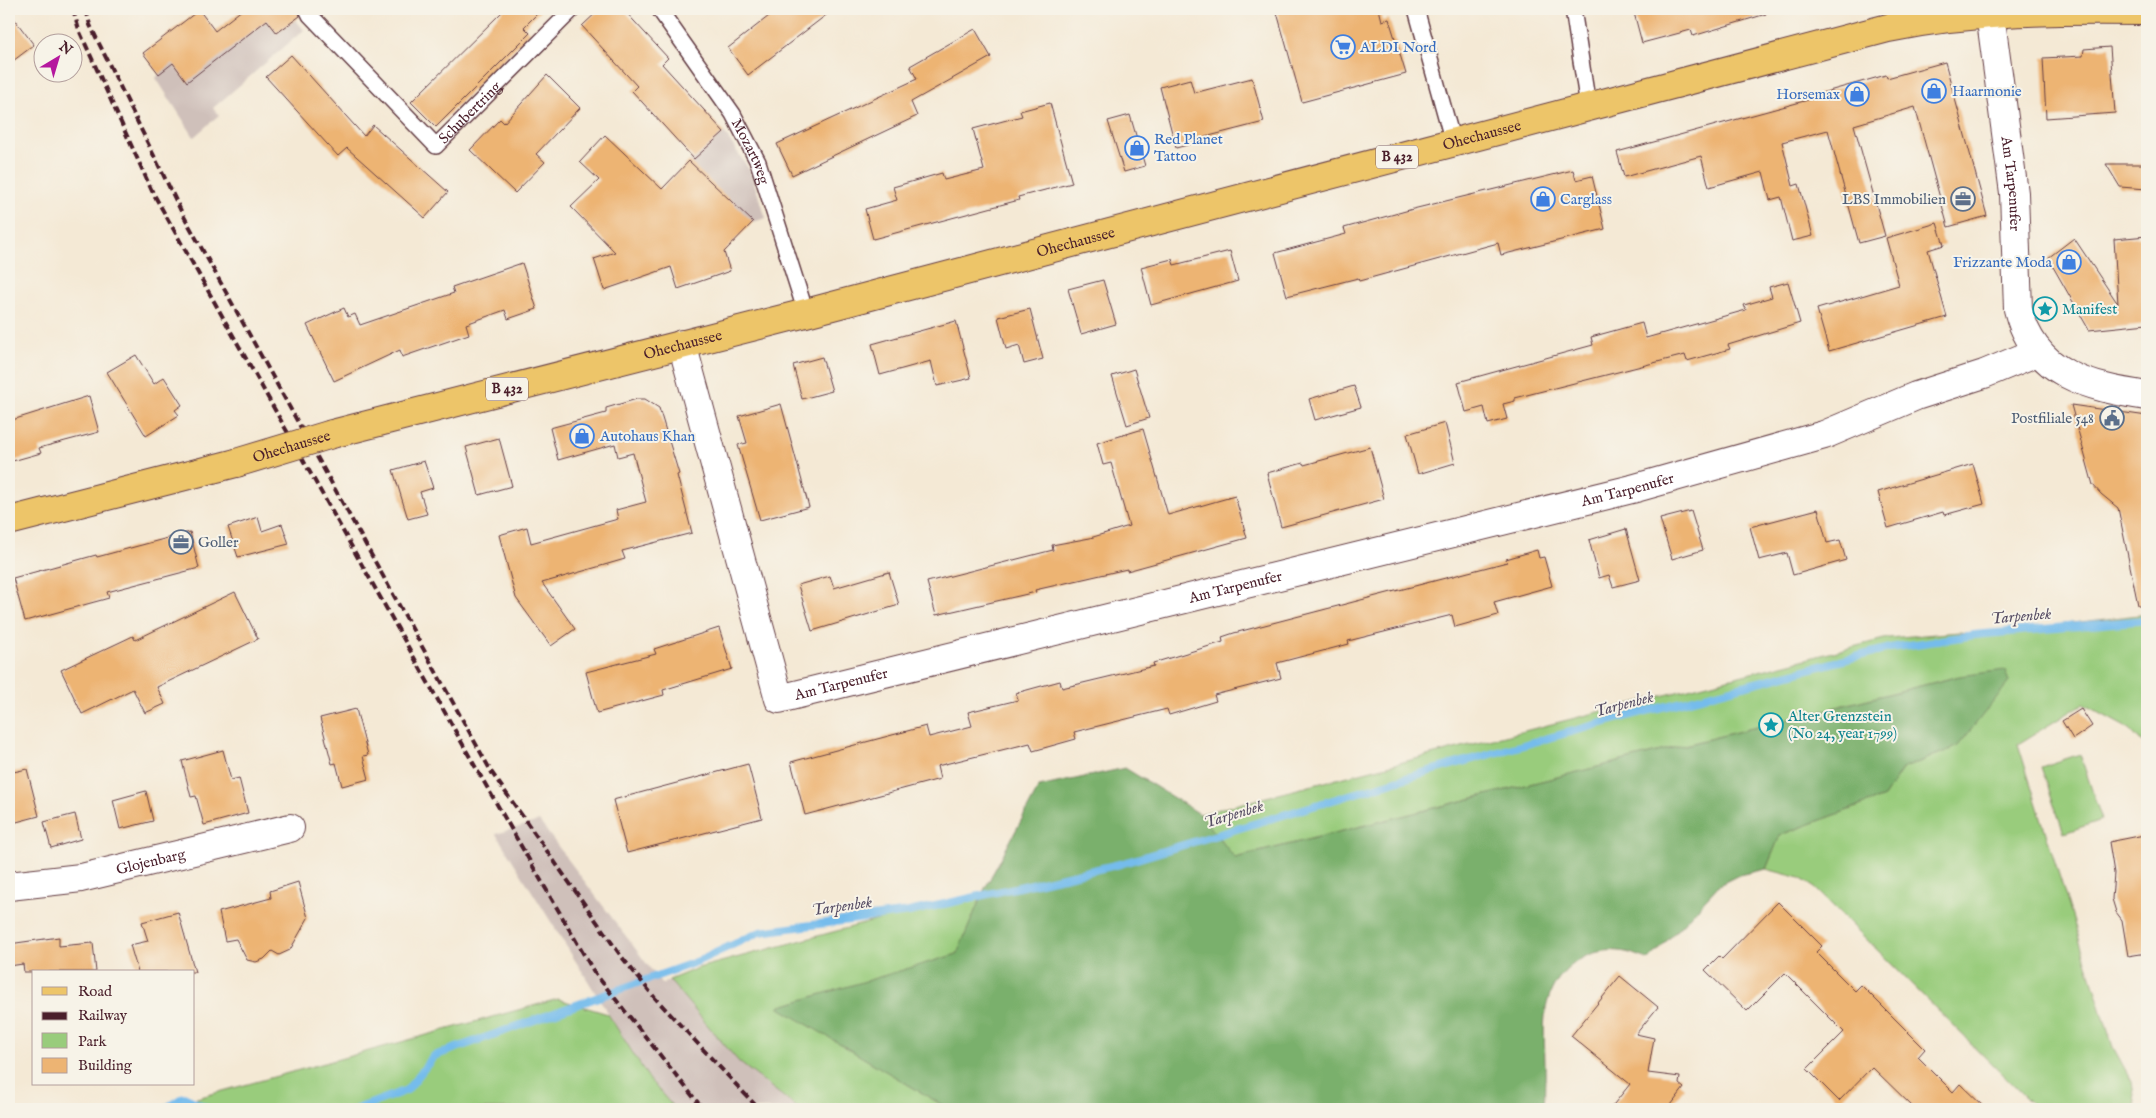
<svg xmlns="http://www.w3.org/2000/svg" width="2156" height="1118" viewBox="0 0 2156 1118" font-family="'IM FELL English',serif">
	<rect width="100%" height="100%" fill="#f7f3e8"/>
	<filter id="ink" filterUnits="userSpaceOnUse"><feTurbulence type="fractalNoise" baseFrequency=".02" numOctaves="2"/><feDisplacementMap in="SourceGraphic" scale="10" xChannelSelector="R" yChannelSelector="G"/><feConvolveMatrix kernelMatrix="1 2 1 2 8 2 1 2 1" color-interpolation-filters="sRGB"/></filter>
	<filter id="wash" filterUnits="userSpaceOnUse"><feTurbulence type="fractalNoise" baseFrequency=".0096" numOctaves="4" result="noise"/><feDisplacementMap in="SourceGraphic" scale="20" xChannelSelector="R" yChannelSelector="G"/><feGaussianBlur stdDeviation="1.12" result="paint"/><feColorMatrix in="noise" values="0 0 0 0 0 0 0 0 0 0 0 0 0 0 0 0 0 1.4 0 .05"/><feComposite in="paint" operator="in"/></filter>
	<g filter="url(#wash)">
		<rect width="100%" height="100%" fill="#f4e9d5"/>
		<g fill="#cfc0ba">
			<polygon points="295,19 304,30 213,108 219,115 194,137 156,78 159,74 173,63 187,82 267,20 277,33"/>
			<polygon points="724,132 750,171 766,218 753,222 689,161 695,159"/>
			<polygon points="539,821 662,984 669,980 739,1062 799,1109 675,1109 650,1080 496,834"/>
		</g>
		<g fill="#99cc7c" stroke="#727654">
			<polygon points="2147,614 2147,748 2129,729 2083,704 2018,744 2113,1047 2132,1082 2136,1109 2037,1109 1815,888 1800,878 1766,869 1780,835 1884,797 1902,769 1958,746 1960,676 1235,858 1200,814 1888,638 1960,632 1974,635"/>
			<polygon points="2080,754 2102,820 2064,833 2041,767"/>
			<polygon points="983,892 958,954 779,1007 949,1109 799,1109 739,1062 669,980 698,968"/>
			<polygon points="558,999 608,1014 650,1080 675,1109 157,1109"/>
		</g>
		<path fill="#7ab06c" stroke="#62684c" d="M 2005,670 L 2009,682 L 1958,746 L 1902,769 L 1884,797 L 1780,835 L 1766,869 L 1739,875 L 1719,885 L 1649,960 C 1626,949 1601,946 1579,960 C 1532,991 1547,1035 1545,1083 C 1544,1091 1546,1102 1542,1109 L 949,1109 L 778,1007 L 957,954 L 983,892 L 1039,787 L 1125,768 L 1200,814 L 1235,858 L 1960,676 Z"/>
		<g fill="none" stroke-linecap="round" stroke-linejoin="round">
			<g stroke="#75bcec" stroke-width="8">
				<polyline points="165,1109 184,1097 209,1109"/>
				<polyline points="357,1109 407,1090 434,1056 696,962 760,932 909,912 1120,864 1426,772 1628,716 1890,648 1974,635 2147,620"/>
			</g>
		</g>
		<g id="blocks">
			<g fill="#edb473">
				<polygon points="243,9 298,9 300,16 277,33 267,20 187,82 173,63 159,74 143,53 199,10 215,31"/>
				<polygon points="505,9 542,9 524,27 530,33 436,127 411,102"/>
				<polygon points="600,9 623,9 668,58 662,64 724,132 694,159 632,91 637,86 582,26"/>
				<polygon points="778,9 834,9 748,75 728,48"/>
				<polygon points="1276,9 1379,9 1382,21 1389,19 1406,74 1302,102"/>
				<polygon points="1633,9 1765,9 1766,14 1693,36 1691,30 1642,43"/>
				<polygon points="9,12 34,45 9,64"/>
				<polygon points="975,29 991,57 911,102 917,116 792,175 777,144 917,79 910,66"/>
				<polygon points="2110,47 2115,113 2046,118 2043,58 2083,56 2084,49"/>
				<polygon points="291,55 364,136 373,125 448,192 425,218 347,148 338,156 266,77"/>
				<polygon points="1945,62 1987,216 1948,227 1915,107 1854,125 1885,236 1859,243 1828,130 1782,142 1793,186 1799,184 1813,236 1792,241 1781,197 1770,200 1763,172 1709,187 1701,156 1624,177 1617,152 1819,97 1818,94 1886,75 1887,78"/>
				<polygon points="547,75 580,108 536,154 545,162 515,193 470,150 500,119 504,123"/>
				<polygon points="1252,78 1264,122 1205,137 1206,140 1176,148 1160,87 1190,79 1194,93"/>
				<polygon points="1050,103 1072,183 1018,197 1019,200 873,239 865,209 897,200 893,187 942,173 944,180 984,170 973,129 1022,116 1020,111"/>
				<polygon points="1130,115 1145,166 1124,172 1108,121"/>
				<polygon points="605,135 662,189 689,161 753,222 724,252 730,271 678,289 671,267 604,290 594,259 615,252 571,207 599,180 580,162"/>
				<polygon points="2106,164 2147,164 2147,189 2120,187"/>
				<polygon points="1573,170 1576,180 1592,176 1605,229 1501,255 1498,243 1359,281 1358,278 1287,296 1275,253 1346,234 1344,228 1413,209"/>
				<polygon points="1937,223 1944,245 1928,250 1947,317 1829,351 1817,309 1899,285 1886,238"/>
				<polygon points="2147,236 2147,324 2089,330 2048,258 2074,238 2118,304 2114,239"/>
				<polygon points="1230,251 1238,281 1151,305 1141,267 1172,259 1174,265"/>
				<polygon points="522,263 537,309 508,319 505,310 466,324 469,334 402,357 400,350 334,381 307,325 344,308 348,317 355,314 360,325 454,293 452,287"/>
				<polygon points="1103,280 1116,324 1081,334 1068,289"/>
				<polygon points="1788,282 1800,323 1728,345 1730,349 1687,361 1685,355 1515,398 1515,401 1503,404 1507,419 1488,424 1484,407 1466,412 1458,382 1593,345 1591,337 1642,323 1646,338 1746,310 1744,305 1772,297 1769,287"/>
				<polygon points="1030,309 1043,359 1024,364 1019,345 1006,349 998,317"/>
				<polygon points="956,321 971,378 937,386 931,361 880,375 872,344"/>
				<polygon points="136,355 154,384 164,377 182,405 175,410 179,415 146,436 107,372"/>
				<polygon points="822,357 832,391 802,399 793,365"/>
				<polygon points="1134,369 1149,418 1127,425 1112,376"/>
				<polygon points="1354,386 1361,407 1315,420 1309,399"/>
				<polygon points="89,396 99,432 39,448 41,453 9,462 9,421"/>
				<polygon points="637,399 645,399 659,408 679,474 677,475 692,533 622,551 625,559 542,583 575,629 551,646 516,598 499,535 527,527 531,543 618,519 616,510 646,502 633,453 618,457 615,444 558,460 550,428 606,413 606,408"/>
				<polygon points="781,404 809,507 760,520 738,445 747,443 739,416"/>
				<polygon points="2071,405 2147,416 2147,605 2138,605 2118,508 2101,494 2093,485"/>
				<polygon points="1445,423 1455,463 1418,474 1407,434"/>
				<polygon points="1143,429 1168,515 1235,496 1247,538 1127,571 1127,569 1035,590 1036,592 936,615 927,582 1053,550 1052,545 1090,538 1129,526 1111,463 1103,465 1097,443"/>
				<polygon points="499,438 512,486 479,495 466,447"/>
				<polygon points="1370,447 1384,499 1281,527 1267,473 1303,463 1304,465"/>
				<polygon points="424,461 433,488 420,492 427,514 408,519 393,470"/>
				<polygon points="1973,464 1984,504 1944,515 1943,512 1888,528 1878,492"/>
				<polygon points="1818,509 1827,543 1840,540 1846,560 1793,575 1787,553 1759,560 1750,527"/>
				<polygon points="1691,511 1703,550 1672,559 1660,519"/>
				<polygon points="258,517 262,531 282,524 289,544 238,557 228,527"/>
				<polygon points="1626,529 1640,580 1613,587 1609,575 1599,578 1589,540"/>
				<polygon points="190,532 199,568 107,592 109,598 25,621 13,578 96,555 97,557"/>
				<polygon points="1537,550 1539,558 1544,557 1552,586 1494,602 1498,615 1455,627 1452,615 1348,641 1349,644 1277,663 1281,678 1214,695 1216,701 1169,715 1167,709 1074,732 1076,739 1033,751 1030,743 937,766 940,779 805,815 791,762 926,726 929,737 972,726 968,712 1018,700 1016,693 1060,681 1062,688 1154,666 1153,663 1223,642 1222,637 1234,633 1507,562 1506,559"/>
				<polygon points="889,572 899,605 812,631 798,585 830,576 834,588"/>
				<polygon points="235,592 258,639 157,687 165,704 145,713 133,689 82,714 61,670 133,636 135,640"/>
				<polygon points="719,628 732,669 663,690 664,695 597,713 586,672 656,654 654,649"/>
				<polygon points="356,709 368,755 363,756 369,779 342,786 336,763 332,764 320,718"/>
				<polygon points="2081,709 2092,726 2073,739 2062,721"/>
				<polygon points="223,750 231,780 239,778 248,813 204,825 196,796 191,797 182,761"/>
				<polygon points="748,764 762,818 627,853 613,800"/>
				<polygon points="27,769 39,816 9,824 9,773"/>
				<polygon points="146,791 153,821 120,829 113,800"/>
				<polygon points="75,814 81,839 51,848 44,822"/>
				<polygon points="2144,835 2147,845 2147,953 2128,956 2122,920 2116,912 2112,899 2114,873 2109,842"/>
				<polygon points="298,882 308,918 290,950 279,955 272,951 264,959 256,962 247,960 236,939 225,941 219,912 271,898 270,891"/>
				<polygon points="1778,902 1822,946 1816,952 1855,991 1861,985 1925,1049 1918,1057 1953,1092 1960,1084 1986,1109 1915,1109 1872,1067 1839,1101 1807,1069 1844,1032 1785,973 1747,1011 1705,970 1719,956 1722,959"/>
				<polygon points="178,912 195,972 138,972 130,945 148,941 142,922"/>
				<polygon points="59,937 59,946 93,943 96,972 24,972 23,964 9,966 9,944"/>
				<polygon points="1620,976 1658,1007 1636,1034 1654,1038 1648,1073 1680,1077 1679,1084 1684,1088 1668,1109 1610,1109 1630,1084 1571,1036"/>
			</g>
		</g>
	</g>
	<g filter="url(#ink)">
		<use href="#blocks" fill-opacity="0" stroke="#643d44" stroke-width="1"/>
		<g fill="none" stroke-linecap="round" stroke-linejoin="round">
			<g stroke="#643d44" stroke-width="18">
				<g id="lane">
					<path id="s1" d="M 307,9 L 310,15 L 436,146 L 573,9"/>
					<path id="s2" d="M 659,9 L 733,114 L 758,162 L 806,313"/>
					<polyline points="1416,9 1453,142"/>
					<polyline points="1573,9 1588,106"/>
				</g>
			</g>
			<g stroke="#643d44" stroke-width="30">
				<g id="street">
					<path id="s3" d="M 1990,13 L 2014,193 L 2018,309 C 2034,375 2089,387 2147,396"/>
					<path id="s4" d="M 682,344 L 779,699 L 1632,489 L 1824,435 L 1916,396 L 1984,374 L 2037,352"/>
					<path id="s5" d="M 9,886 L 81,878 L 290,828"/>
				</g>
			</g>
			<g stroke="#643d44" stroke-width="30">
				<g id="primary">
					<path id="s6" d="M 332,434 L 806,313 L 1888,28 C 1977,10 2058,10 2147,11"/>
					<polyline points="9,521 236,463"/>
				</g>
			</g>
			<use href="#lane" stroke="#fff" stroke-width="15"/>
			<use href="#street" stroke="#fff" stroke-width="28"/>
			<use href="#primary" stroke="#edc569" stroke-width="28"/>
			<g stroke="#4a1f2b" stroke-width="4" stroke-dasharray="8 4" stroke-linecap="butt">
				<polyline points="73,9 79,30 152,191 480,775 594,972 703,1109"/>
				<polyline points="86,9 90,25 181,211 492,773 621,956 655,998 759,1109"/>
			</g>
			<g stroke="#643d44" stroke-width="30" stroke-linecap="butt">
				<g id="primary-bridge">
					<path id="s7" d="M 236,463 L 332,434"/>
				</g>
			</g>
			<use href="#primary-bridge" stroke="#edc569" stroke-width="28"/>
		</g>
	</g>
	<defs>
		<g id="supermarket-ring" transform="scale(1.25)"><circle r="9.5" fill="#f7f3e8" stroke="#3f7fe0" stroke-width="1.5"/><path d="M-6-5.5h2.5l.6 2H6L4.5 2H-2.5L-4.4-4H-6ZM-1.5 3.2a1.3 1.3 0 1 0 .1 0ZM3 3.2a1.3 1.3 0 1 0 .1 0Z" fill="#3f7fe0"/></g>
		<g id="shop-ring" transform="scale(1.25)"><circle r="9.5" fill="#f7f3e8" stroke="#3f7fe0" stroke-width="1.5"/><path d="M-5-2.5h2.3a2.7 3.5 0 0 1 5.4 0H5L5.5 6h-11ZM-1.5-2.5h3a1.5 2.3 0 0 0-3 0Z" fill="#3f7fe0"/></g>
		<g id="office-ring" transform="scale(1.25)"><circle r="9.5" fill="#f7f3e8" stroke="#5c6f8a" stroke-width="1.5"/><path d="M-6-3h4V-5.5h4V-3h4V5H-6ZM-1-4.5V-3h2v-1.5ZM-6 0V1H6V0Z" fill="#5c6f8a"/></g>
		<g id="sight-ring" transform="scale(1.25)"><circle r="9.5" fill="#f7f3e8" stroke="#0f9aa8" stroke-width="1.5"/><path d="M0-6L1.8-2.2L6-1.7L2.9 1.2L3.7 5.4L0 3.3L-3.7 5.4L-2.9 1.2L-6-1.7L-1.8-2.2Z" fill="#0f9aa8"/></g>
		<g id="civic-ring" transform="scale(1.25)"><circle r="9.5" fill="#f7f3e8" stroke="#5c6f8a" stroke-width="1.5"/><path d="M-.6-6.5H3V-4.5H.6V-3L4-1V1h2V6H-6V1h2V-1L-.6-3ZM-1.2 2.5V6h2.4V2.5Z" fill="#5c6f8a"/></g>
	</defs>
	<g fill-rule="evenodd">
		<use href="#supermarket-ring" x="1343" y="47"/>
		<use href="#shop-ring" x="1934" y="91"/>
		<use href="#shop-ring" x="1857" y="94"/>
		<use href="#shop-ring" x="1137" y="148"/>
		<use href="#shop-ring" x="1543" y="199"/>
		<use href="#office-ring" x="1963" y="199"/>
		<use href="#shop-ring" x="2069" y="262"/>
		<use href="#sight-ring" x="2045" y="309"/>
		<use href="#civic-ring" x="2112" y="418"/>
		<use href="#shop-ring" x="582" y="436"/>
		<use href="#office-ring" x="181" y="542"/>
		<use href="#sight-ring" x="1771" y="725"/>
	</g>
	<g text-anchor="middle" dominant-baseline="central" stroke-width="4" stroke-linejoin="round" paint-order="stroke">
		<g fill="#f7f3e8" stroke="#7e5f64" stroke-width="1">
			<rect x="1376" y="145.5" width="42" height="23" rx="4"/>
			<rect x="486" y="377.5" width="42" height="23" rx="4"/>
		</g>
		<g font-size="14" font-weight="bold" fill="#4a1f2b">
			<text x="1397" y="157">B 432</text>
			<text x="507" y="389">B 432</text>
		</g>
		<g font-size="15" fill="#366cbe" stroke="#f7f3e8" text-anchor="start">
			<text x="1360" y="47">ALDI Nord</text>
			<text x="1952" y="91">Haarmonie</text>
			<text x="1840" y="94" text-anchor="end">Horsemax</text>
			<text x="1154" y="139">Red Planet<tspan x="1154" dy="17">Tattoo</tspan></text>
			<text x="1560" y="199">Carglass</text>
			<text x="2052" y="262" text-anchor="end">Frizzante Moda</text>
			<text x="600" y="436">Autohaus Khan</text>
		</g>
		<g font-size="15" fill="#4a1f2b" stroke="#f7f3e8">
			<text stroke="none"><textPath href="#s1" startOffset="236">Schubertring</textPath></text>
			<text stroke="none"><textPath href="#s6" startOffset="1188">Ohechaussee</textPath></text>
			<text stroke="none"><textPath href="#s2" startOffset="170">Mozartweg</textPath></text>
			<text stroke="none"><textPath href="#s3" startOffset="172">Am Tarpenufer</textPath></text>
			<text stroke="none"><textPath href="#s6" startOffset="768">Ohechaussee</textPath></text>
			<text stroke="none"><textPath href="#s6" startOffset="362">Ohechaussee</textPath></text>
			<text stroke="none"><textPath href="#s7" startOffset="58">Ohechaussee</textPath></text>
			<text stroke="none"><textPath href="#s4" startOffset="1242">Am Tarpenufer</textPath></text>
			<text stroke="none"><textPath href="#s4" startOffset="838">Am Tarpenufer</textPath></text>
			<text stroke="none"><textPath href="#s4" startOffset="432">Am Tarpenufer</textPath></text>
			<text stroke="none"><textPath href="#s5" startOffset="144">Glojenbarg</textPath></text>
		</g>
		<g font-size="15" fill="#4e5e75" stroke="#f7f3e8" text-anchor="end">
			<text x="1946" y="199">LBS Immobilien</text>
			<text x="2094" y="418">Postfiliale 548</text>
			<text x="198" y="542" text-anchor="start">Goller</text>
		</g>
		<g font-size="15" fill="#0d838f" stroke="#f7f3e8" text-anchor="start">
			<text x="2062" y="309">Manifest</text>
			<text x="1788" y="716">Alter Grenzstein<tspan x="1788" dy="17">(No 24, year 1799)</tspan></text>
		</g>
		<g font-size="16" font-style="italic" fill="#574e65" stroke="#f7f3e8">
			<text transform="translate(2021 617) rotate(-5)">Tarpenbek</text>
			<text transform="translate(1624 705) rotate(-15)">Tarpenbek</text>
			<text transform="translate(1234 815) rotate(-17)">Tarpenbek</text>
			<text transform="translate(842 907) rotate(-8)">Tarpenbek</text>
		</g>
	</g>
	<rect width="2156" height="1118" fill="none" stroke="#f7f3e8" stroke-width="30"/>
	<rect x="32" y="970" width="162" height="115" fill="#f7f3e8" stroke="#b29e9c"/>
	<rect x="42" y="987" width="25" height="8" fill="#edc569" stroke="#b29e9c"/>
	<text x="78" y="996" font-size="15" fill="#4a1f2b">Road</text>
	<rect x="42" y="1012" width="25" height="8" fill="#4a1f2b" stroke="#b29e9c"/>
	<text x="78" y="1020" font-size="15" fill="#4a1f2b">Railway</text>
	<rect x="42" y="1033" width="25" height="15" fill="#99cc7c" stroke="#b29e9c"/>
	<text x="78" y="1046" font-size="15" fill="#4a1f2b">Park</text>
	<rect x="42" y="1058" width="25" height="15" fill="#edb473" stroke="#b29e9c"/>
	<text x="78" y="1070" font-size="15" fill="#4a1f2b">Building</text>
	<g transform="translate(58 58) rotate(38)"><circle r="24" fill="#f7f3e8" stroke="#b29e9c"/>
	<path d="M0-4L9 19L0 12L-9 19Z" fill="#b5179e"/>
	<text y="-8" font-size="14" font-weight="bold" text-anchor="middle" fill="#4a1f2b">N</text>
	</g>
</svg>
